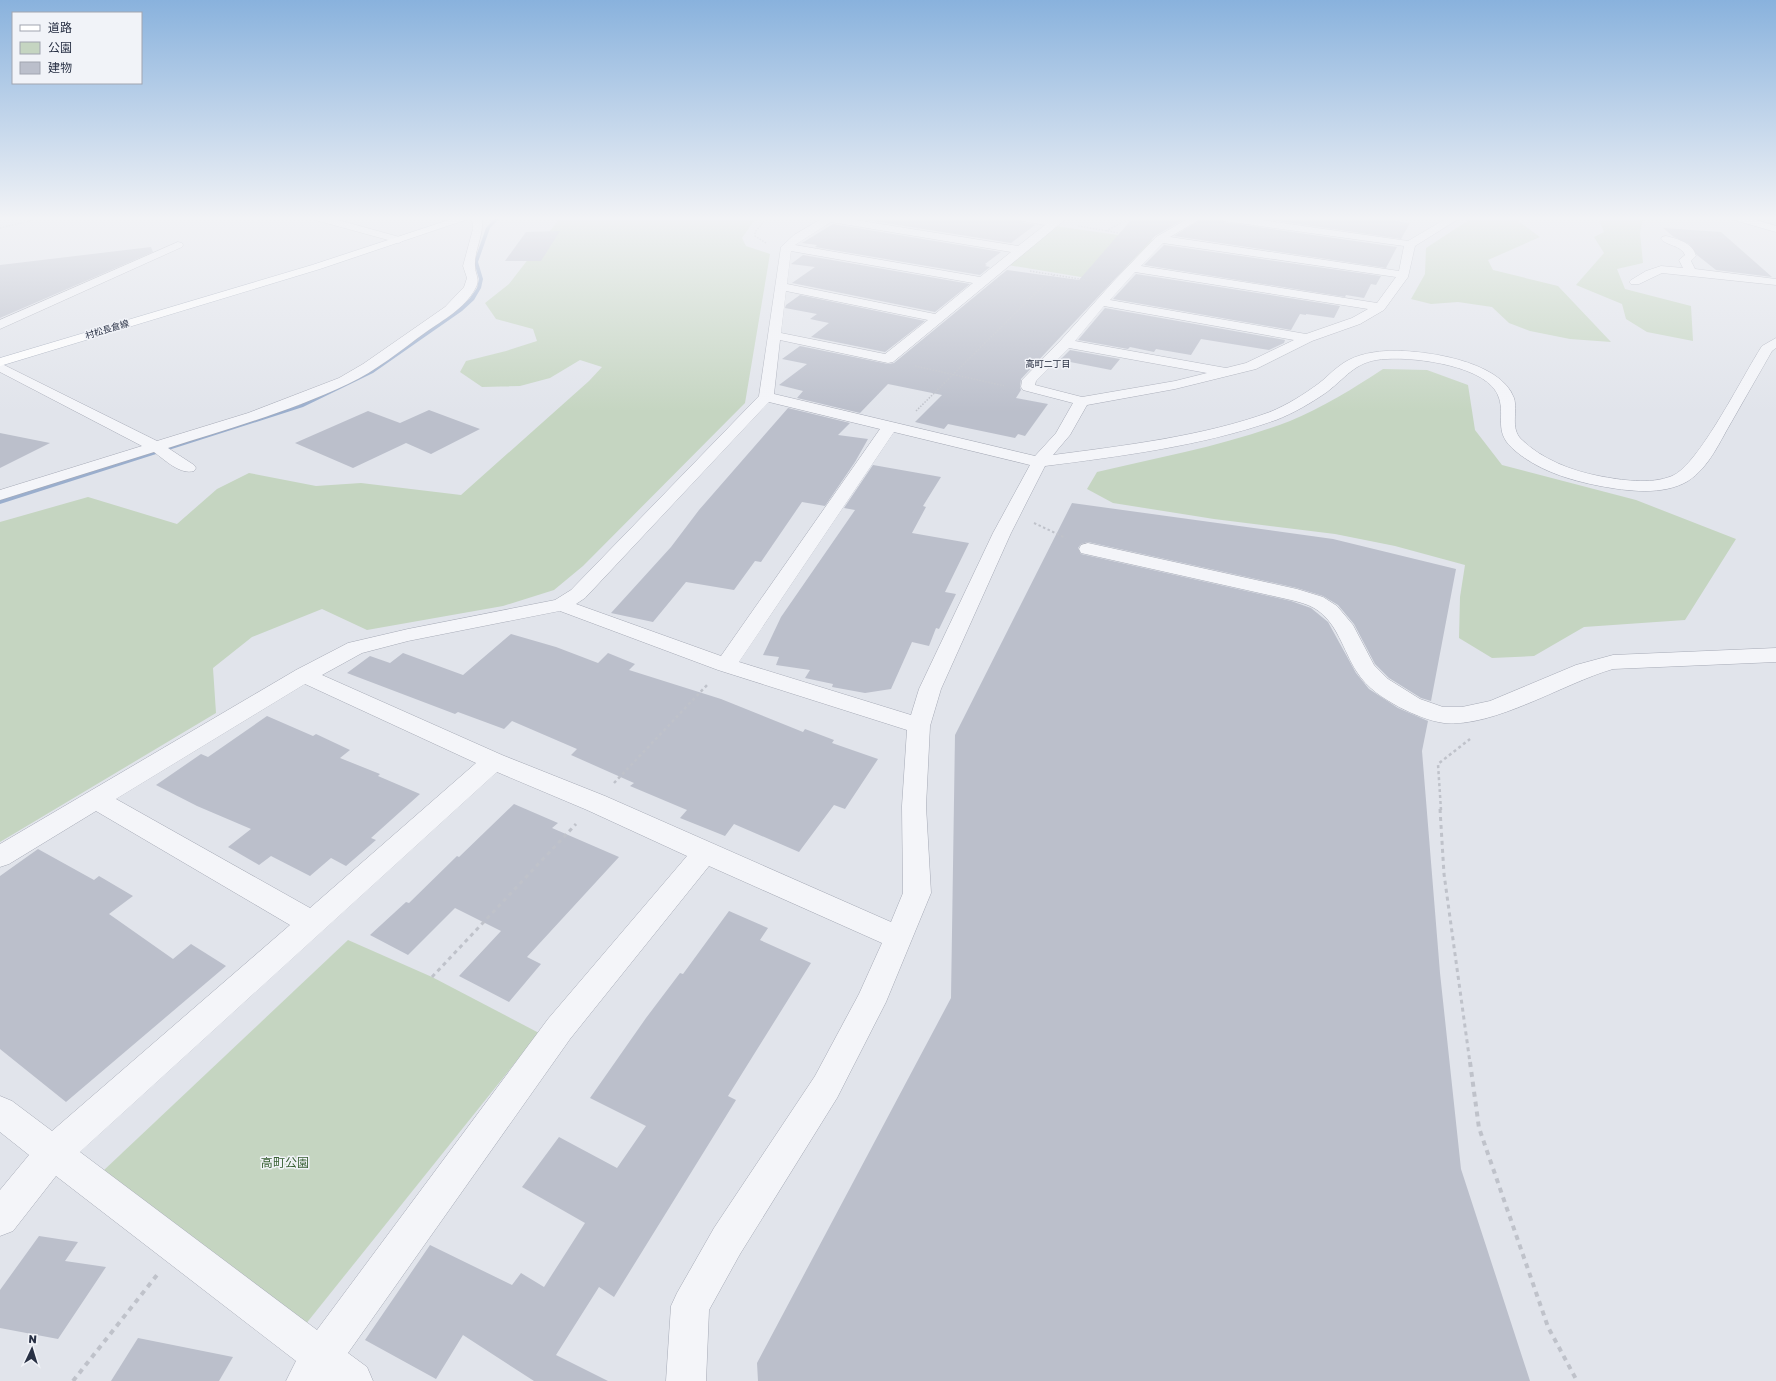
<svg xmlns="http://www.w3.org/2000/svg" width="1776" height="1381" viewBox="0 0 1776 1381" font-family="'Golos Text','Noto Sans JP',sans-serif">
	<rect width="100%" height="100%" fill="#e1e4eb"/>
	<g fill="#c5d5c1">
		<polygon points="560,218 756,218 742,238 746,246 770,254 745,403 583,566 554,590 503,606 367,630 322,609 252,637 213,668 216,713 0,842 0,522 88,497 177,524 217,489 249,473 316,486 361,483 461,495 589,381 602,367 580,360 550,378 520,386 482,387 460,372 466,361 506,351 537,341 533,329 496,319 485,303 509,284"/>
		<polygon points="1472,218 1518,218 1518,221 1540,237 1488,260 1493,270 1558,286 1611,342 1570,339 1530,331 1509,323 1492,307 1458,302 1431,304 1411,299 1425,274 1426,248"/>
		<polygon points="1598,218 1643,218 1640,233 1643,263 1617,269 1625,289 1691,306 1693,341 1647,332 1626,319 1622,304 1576,285 1604,253 1594,237 1604,232"/>
		<polygon points="1055,226 1153,240 1111,282 1008,265"/>
		<path d="M 1383,369 L 1427,370 L 1468,385 L 1475,430 L 1502,465 L 1636,500 L 1736,539 L 1685,620 L 1584,627 L 1534,656 L 1492,658 L 1459,638 L 1460,597 L 1465,565 L 1395,546 L 1335,534 L 1214,519 L 1113,503 L 1087,489 L 1097,472 C 1161,457 1228,445 1290,421 C 1322,408 1354,388 1383,369 Z"/>
		<polygon points="348,940 432,977 539,1033 305,1325 103,1171"/>
	</g>
	<g fill="none" stroke-linecap="round" stroke-linejoin="round">
		<polygon fill="#9aaecd" fill-rule="evenodd" points="495,218 500,218 490,228 478,262 483,279 481,288 474,300 462,311 373,373 303,407 0,504 0,500 299,405 369,371 458,309 470,298 477,288 479,279 474,262 486,228"/>
	</g>
	<g fill="#bbbfcb">
		<polygon points="854,218 1016,218 1022,222 1035,225 1011,243"/>
		<polygon points="1133,218 1186,218 1155,236 1021,379 1020,387 1021,390 1016,398 1048,404 1025,436 1018,434 1015,438 948,424 944,429 915,422 942,395 888,384 860,413 797,398 803,391 779,385 807,364 782,359 800,346 888,364 894,363 1007,270 1079,280"/>
		<polygon points="1203,218 1218,218 1224,222 1397,247 1386,268 1174,236"/>
		<polygon points="1259,218 1374,218 1410,223 1401,239"/>
		<polygon points="833,224 1001,252 985,264 987,265 985,266 990,267 980,275 815,247 817,245 802,243"/>
		<polygon points="1663,228 1721,232 1772,277 1716,270 1697,255 1689,244 1674,237"/>
		<polygon points="560,231 541,261 505,261 526,232"/>
		<polygon points="1164,245 1381,276 1376,285 1371,284 1364,298 1346,295 1345,297 1144,265"/>
		<polygon points="151,247 153,252 0,318 0,265"/>
		<polygon points="803,255 970,284 935,312 792,283 815,267 791,264"/>
		<polygon points="1136,274 1340,306 1334,318 1306,314 1306,315 1300,314 1291,330 1113,299"/>
		<polygon points="800,295 925,321 885,352 811,337 829,323 810,319 817,314 785,308 786,305"/>
		<polygon points="1105,308 1285,340 1284,343 1269,350 1201,339 1191,355 1156,349 1154,352 1130,347 1128,349 1078,340"/>
		<polygon points="1070,350 1120,359 1111,370 1060,360"/>
		<polygon points="788,408 850,423 838,435 868,439 855,462 825,506 802,502 761,562 755,561 734,590 686,582 653,622 611,613 671,547 699,510"/>
		<polygon points="429,410 480,429 431,454 406,443 353,468 295,443 368,411 400,423"/>
		<polygon points="0,433 50,443 0,468"/>
		<polygon points="873,465 941,477 923,506 926,507 912,533 969,543 945,592 956,594 939,629 936,628 929,646 912,642 891,689 865,693 832,687 833,684 805,678 810,670 776,665 779,657 763,655 781,617 855,510 844,508"/>
		<polygon points="1072,503 1333,539 1456,569 1431,701 1421,698 1389,678 1375,664 1354,624 1338,605 1323,596 1297,588 1088,542 1081,544 1078,548 1081,554 1291,601 1311,608 1328,622 1356,673 1369,689 1398,708 1428,721 1422,751 1440,973 1461,1169 1530,1381 758,1381 757,1363 951,998 955,735"/>
		<polygon points="511,634 556,647 598,663 608,653 635,664 629,670 721,699 803,732 805,729 834,740 832,743 878,759 845,809 834,805 799,852 734,824 725,836 680,818 687,810 630,786 634,783 571,755 577,749 512,721 504,729 458,712 455,714 347,673 370,656 390,663 403,653 463,675"/>
		<polygon points="267,716 313,736 316,734 350,750 340,758 380,774 378,776 420,794 371,838 376,840 346,866 331,858 310,876 271,856 259,865 228,847 251,829 197,806 156,785 201,754 208,757"/>
		<polygon points="514,804 558,823 552,828 619,857 527,957 541,964 509,1002 459,976 501,931 455,908 408,955 370,935 406,902 409,903 457,856 459,857"/>
		<polygon points="38,849 94,880 99,876 133,896 109,914 173,959 191,944 226,966 66,1102 0,1049 0,876"/>
		<polygon points="729,911 768,928 760,940 811,963 728,1096 736,1100 614,1297 599,1287 556,1355 608,1381 534,1381 463,1335 436,1379 365,1340 430,1245 512,1285 521,1273 544,1287 585,1223 522,1187 559,1137 617,1168 646,1126 590,1098 646,1018 680,973 683,974"/>
		<polygon points="39,1236 78,1242 65,1261 106,1267 58,1339 0,1328 0,1290"/>
		<polygon points="138,1338 233,1357 219,1381 111,1381"/>
	</g>
	<g fill="none" stroke-linecap="round" stroke-linejoin="round">
		<g stroke="#a6aab6" stroke-width="1">
			<g id="minor">
				<polygon points="314,218 331,218 403,238 404,240 399,243 315,220"/>
				<path d="M 472,218 L 482,218 C 484,236 474,250 475,266 C 475,275 481,279 475,289 C 465,308 443,320 426,332 C 401,350 376,371 348,384 C 291,411 228,429 168,448 L 194,465 L 196,468 L 194,471 C 180,475 165,460 154,452 L 0,500 L 0,490 L 142,446 L 0,372 L 0,363 L 157,441 L 248,413 L 339,378 L 363,364 L 445,307 L 464,287 L 467,278 L 463,266 L 473,229 Z"/>
				<path d="M 823,218 L 843,218 L 1018,246 L 1045,225 L 1022,221 L 1017,218 L 1051,220 L 1067,218 L 893,362 L 888,363 L 780,340 L 774,394 L 1035,456 L 1056,433 L 1073,403 L 1023,390 L 1021,387 L 1022,380 L 1061,340 L 1112,283 L 1156,237 L 1189,218 L 1202,218 L 1170,237 L 1399,271 L 1404,246 L 1224,221 L 1219,218 L 1247,218 L 1408,241 L 1447,218 L 1460,218 L 1415,246 L 1408,277 L 1384,310 L 1360,324 L 1312,341 L 1256,369 L 1175,389 L 1087,405 L 1070,435 L 1053,455 C 1122,446 1205,436 1270,412 C 1287,405 1303,395 1318,384 C 1325,379 1331,372 1338,367 C 1351,356 1369,352 1386,351 C 1420,349 1501,360 1514,398 C 1518,411 1510,428 1521,439 C 1541,459 1572,471 1599,476 C 1621,480 1650,485 1672,476 C 1699,465 1743,375 1762,346 L 1776,338 L 1776,348 L 1772,351 C 1759,374 1745,398 1732,421 C 1720,441 1709,468 1688,481 C 1663,496 1627,491 1600,486 C 1569,480 1536,470 1512,448 C 1494,431 1505,417 1499,398 C 1490,366 1415,357 1387,359 C 1356,360 1349,375 1327,392 C 1311,403 1294,413 1276,420 C 1202,446 1122,456 1045,466 L 1011,533 L 941,689 L 930,726 L 926,806 L 931,893 L 886,1002 L 837,1098 L 740,1254 L 709,1310 L 706,1381 L 666,1381 L 671,1306 L 677,1293 L 714,1228 L 815,1076 L 859,994 L 882,943 L 709,866 L 570,1039 L 348,1353 L 367,1367 L 373,1381 L 286,1381 L 296,1361 L 56,1176 L 13,1231 L 0,1236 L 0,1190 L 29,1155 L 0,1132 L 0,1096 L 12,1101 L 52,1131 L 290,925 L 96,811 L 9,864 L 0,867 L 0,844 L 296,670 L 348,643 L 408,629 L 555,600 L 571,590 L 759,396 L 781,247 L 794,235 ZM 831,222 L 1011,252 L 980,277 L 795,245 ZM 1163,243 L 1396,277 L 1377,303 L 1141,266 ZM 791,251 L 973,283 L 935,314 L 787,284 ZM 1135,272 L 1368,309 L 1352,318 L 1306,334 L 1110,300 ZM 786,291 L 928,320 L 885,354 L 781,333 ZM 1104,306 L 1294,340 L 1246,363 L 1226,368 L 1075,341 ZM 1069,348 L 1207,373 L 1175,381 L 1082,397 L 1035,385 L 1036,381 ZM 769,402 L 880,429 L 721,656 L 576,604 L 585,598 ZM 894,432 L 1030,465 L 993,533 L 919,689 L 911,715 L 739,662 ZM 560,611 L 718,670 L 907,730 L 902,806 L 903,893 L 891,922 L 605,796 L 502,755 L 322,675 L 362,653 L 408,641 ZM 305,684 L 476,763 L 310,908 L 116,799 ZM 497,772 L 587,810 L 687,856 L 548,1019 L 317,1330 L 80,1152 Z"/>
				<path d="M 1666,236 C 1678,239 1693,243 1696,256 L 1691,261 L 1695,269 L 1776,279 L 1776,285 L 1662,273 L 1639,284 L 1631,284 L 1629,282 L 1631,280 L 1646,271 L 1661,266 L 1683,268 L 1679,260 L 1685,255 C 1681,245 1667,246 1661,239 L 1662,237 Z"/>
				<polygon points="178,242 182,243 183,245 182,247 0,329 0,320"/>
				<path d="M 1088,543 L 1297,589 L 1323,597 L 1337,606 L 1353,625 L 1374,665 L 1388,679 L 1420,699 L 1443,707 L 1462,707 L 1490,701 L 1576,665 L 1613,655 L 1776,648 L 1776,662 L 1613,669 C 1564,683 1494,728 1444,723 C 1429,721 1413,714 1399,707 C 1383,698 1367,688 1357,672 C 1343,651 1338,622 1314,608 C 1307,604 1299,602 1291,600 L 1081,553 L 1079,549 L 1081,545 Z"/>
			</g>
		</g>
		<g stroke="#9fa7b7" stroke-width="1">
			<g id="major">
				<polygon points="455,218 471,218 320,269 0,366 0,358 312,265"/>
				<polygon points="1733,218 1750,218 1776,226 1776,232 1734,220"/>
			</g>
		</g>
		<g stroke="#bfc2ca" stroke-width="1.5" stroke-dasharray="1.5 1.5" stroke-linecap="butt">
			<polyline points="1078,226 1136,236"/>
			<polyline points="0,228 42,218"/>
			<polyline points="1106,231 1130,218"/>
			<polyline points="766,243 755,236 755,232 767,218"/>
			<polyline points="1030,271 1092,281"/>
			<polyline points="915,366 1005,386"/>
			<polyline points="916,411 1054,275"/>
		</g>
		<polyline stroke="#bfc2ca" stroke-width="2" stroke-dasharray="2.5 2.5" stroke-linecap="butt" points="1034,523 1066,538"/>
		<g stroke="#bfc2ca" stroke-width="2.5" stroke-dasharray="3 3" stroke-linecap="butt">
			<polyline points="614,783 708,684"/>
			<polyline points="1441,810 1438,764 1470,739"/>
		</g>
		<g stroke="#bfc2ca" stroke-width="3" stroke-dasharray="4 4" stroke-linecap="butt">
			<polyline points="1440,809 1444,874 1470,1063"/>
			<polyline points="432,977 576,824"/>
		</g>
		<g stroke="#bfc2ca" stroke-width="4" stroke-dasharray="5 5" stroke-linecap="butt">
			<polyline points="1470,1062 1479,1128 1548,1327 1577,1381"/>
			<polyline points="73,1381 157,1275"/>
		</g>
		<use href="#minor" fill="#f4f5f9" fill-rule="evenodd"/>
		<use href="#major" fill="#fff" fill-rule="evenodd"/>
	</g>
	<linearGradient id="sky" x2="0" y2="1"><stop stop-color="#89b2dd"/><stop offset="0.53" stop-color="#f2f3f6"/><stop offset="1" stop-color="#f2f3f6" stop-opacity="0"/></linearGradient>
	<rect width="1776" height="412" fill="url(#sky)"/>
	<g text-anchor="middle" dominant-baseline="central" stroke-width="3" stroke-linejoin="round" paint-order="stroke">
		<g font-size="9" fill="#283044" stroke="#f1f3f8">
			<text transform="translate(107 329) rotate(-17)">村松長倉線</text>
		</g>
		<g font-size="9" fill="#1a2135" stroke="#f1f3f8">
			<text x="1048" y="363">高町二丁目</text>
		</g>
		<g font-size="12" fill="#396134" stroke="#f1f3f8">
			<text x="285" y="1162">高町公園</text>
		</g>
	</g>
	<rect x="12" y="12" width="130" height="72" fill="#f1f3f8" stroke="#a1a5b0"/>
	<rect x="20" y="25" width="20" height="6" fill="#ffffff" stroke="#a1a5b0"/>
	<text x="48" y="32" font-size="12" fill="#283044">道路</text>
	<rect x="20" y="42" width="20" height="12" fill="#c5d5c1" stroke="#a1a5b0"/>
	<text x="48" y="52" font-size="12" fill="#283044">公園</text>
	<rect x="20" y="62" width="20" height="12" fill="#bbbfcb" stroke="#a1a5b0"/>
	<text x="48" y="72" font-size="12" fill="#283044">建物</text>
	<g transform="translate(32 1349) rotate(4)" stroke="#f1f3f8" stroke-width="3" paint-order="stroke">
	<path d="M0-3L7 15L0 10L-7 15Z" fill="#283044"/>
	<text y="-6" font-size="11" font-weight="bold" text-anchor="middle" fill="#283044">N</text>
	</g>
</svg>
